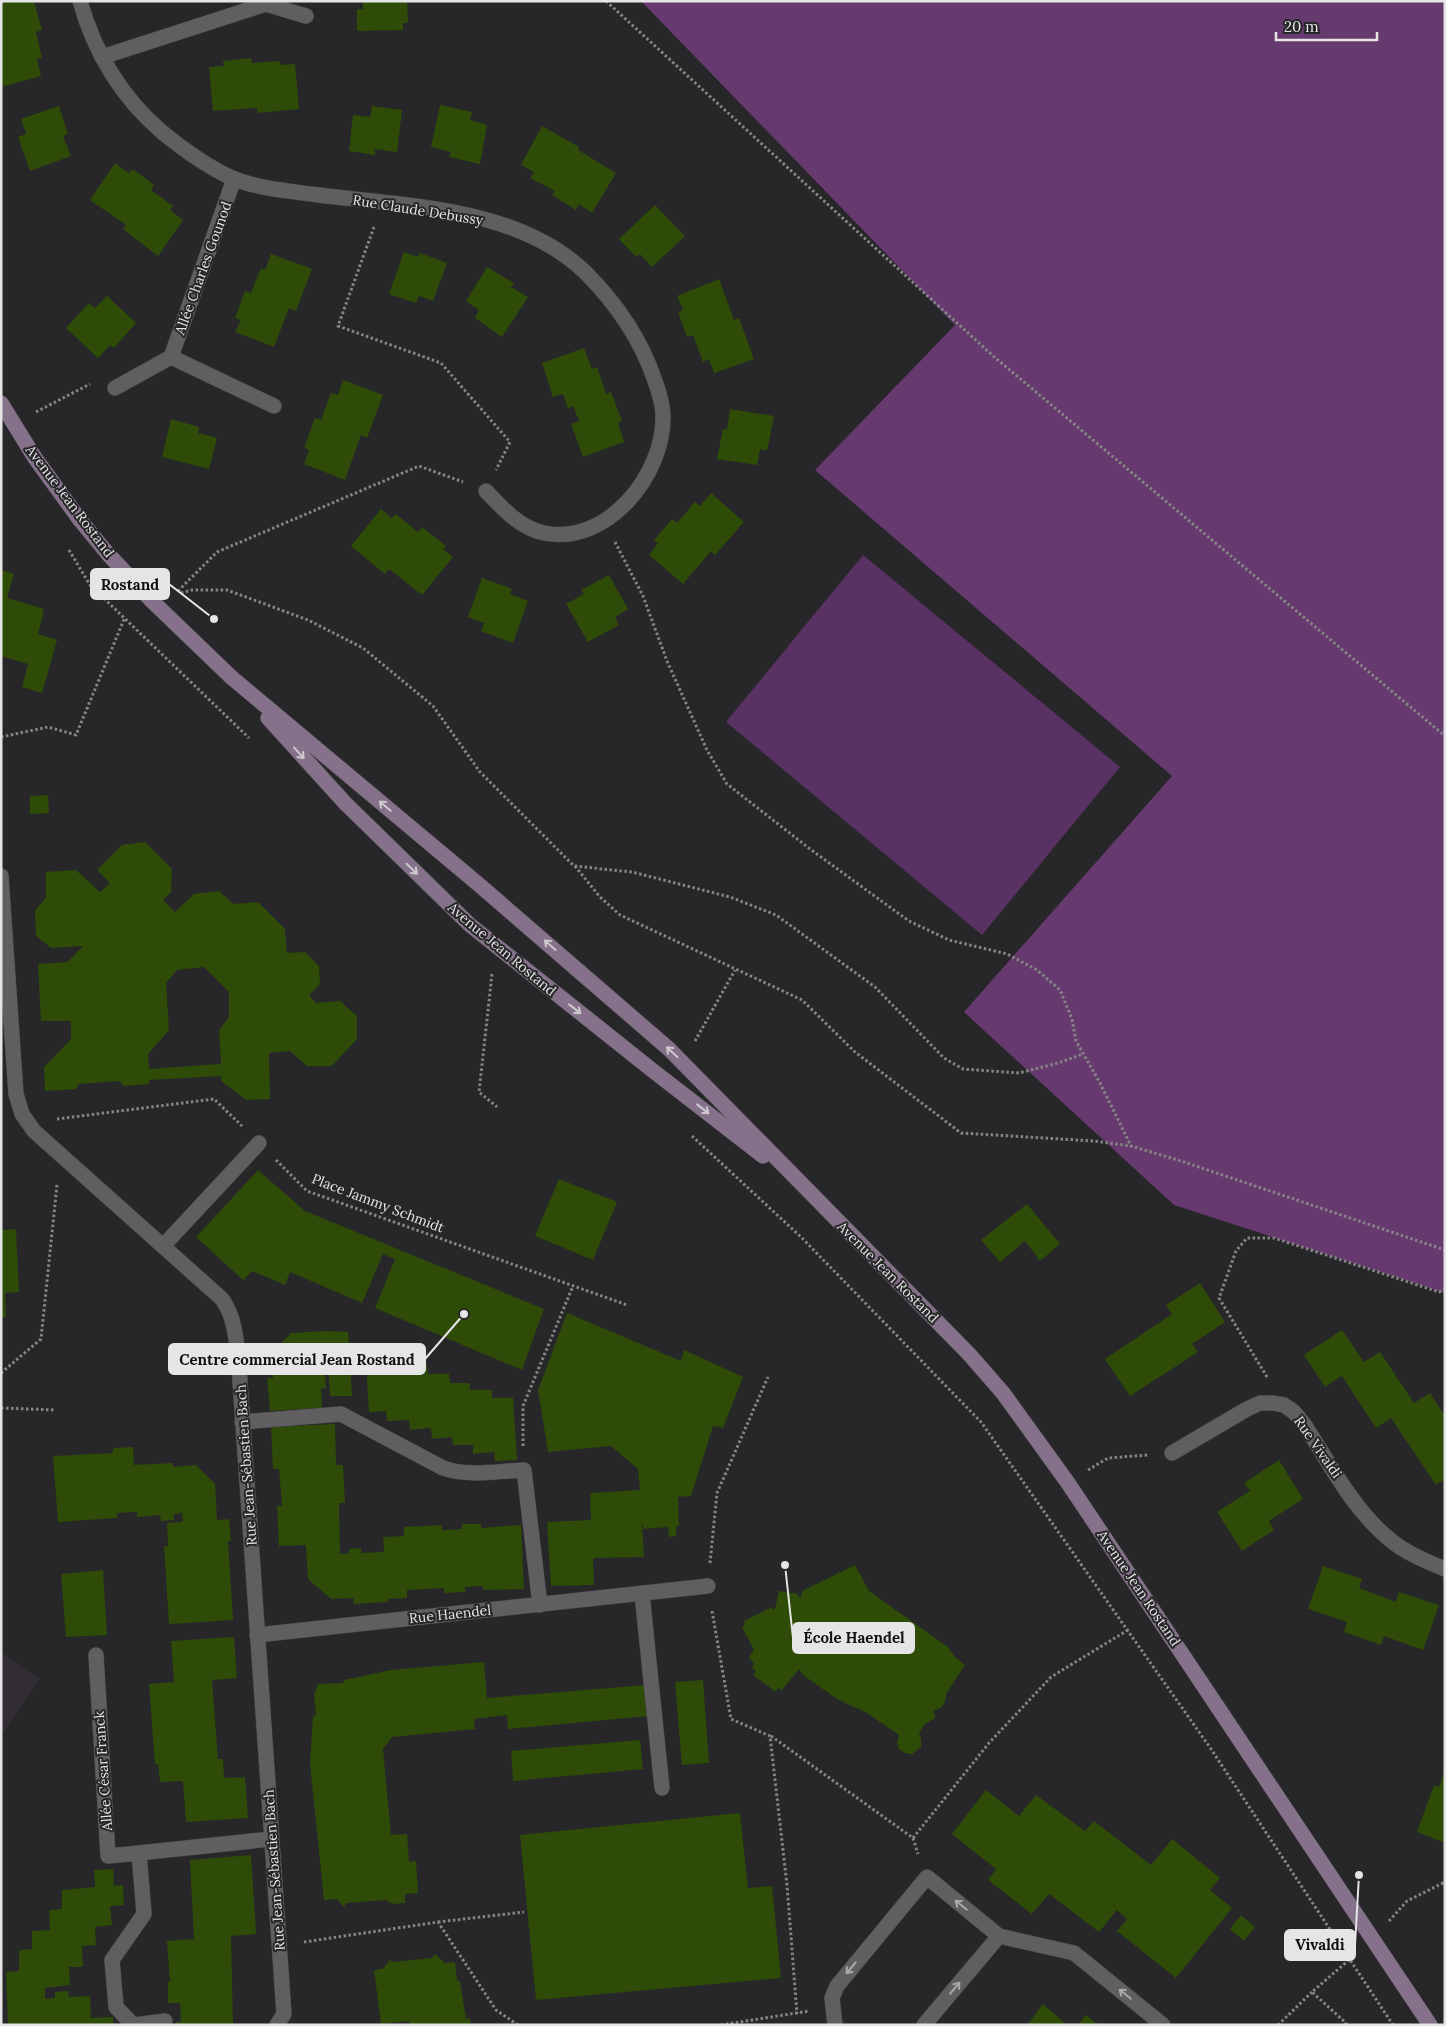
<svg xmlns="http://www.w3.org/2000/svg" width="1446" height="2026" viewBox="0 0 1446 2026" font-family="Lora,serif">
	<rect width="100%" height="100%" fill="#272628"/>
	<polygon fill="#322c33" points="1,1652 40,1679 1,1736"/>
	<polygon fill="#5a3163" points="863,555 1120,767 982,935 726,722"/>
	<polygon fill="#663a6f" points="641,1 1445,1 1445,1293 1174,1205 964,1012 1172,776 815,470 955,325"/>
	<g fill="#2e4c08" fill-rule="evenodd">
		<polygon points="1,1 34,2 42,30 36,32 42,58 37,59 41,76 1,87"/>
		<polygon points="363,1 407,1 408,23 403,23 403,30 357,31 357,9 363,9"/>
		<polygon points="251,58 252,63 280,61 280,65 295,64 299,109 258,113 257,108 213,111 209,67 224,66 223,61"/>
		<polygon points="440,105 472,112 470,120 487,125 480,164 449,157 451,152 431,147"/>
		<polygon points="59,106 68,134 63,136 71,156 30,171 18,137 26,134 21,119"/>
		<polygon points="372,106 402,110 397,152 375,149 375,155 349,151 353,115 370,117"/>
		<polygon points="542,126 579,147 578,150 616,173 592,213 579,204 576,210 552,195 555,191 530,178 534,172 521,165"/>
		<polygon points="115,163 129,173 133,169 154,185 151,190 173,206 170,210 183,220 158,256 123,229 126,225 90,200"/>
		<polygon points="655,205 685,236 652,267 640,254 636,257 619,239"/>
		<polygon points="404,252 418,257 420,253 447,263 433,301 419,296 416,303 389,294"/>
		<polygon points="271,254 312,269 296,311 289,308 274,347 235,332 241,320 235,318 245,291 251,293 261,268 265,270"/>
		<polygon points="487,267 514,283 511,287 528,297 502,337 475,318 479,310 466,301"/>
		<polygon points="719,279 734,320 739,318 754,359 714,373 709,359 703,362 693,335 687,337 678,312 683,310 677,296"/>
		<polygon points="107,296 136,323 114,348 110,345 98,358 66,328 89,303 95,308"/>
		<polygon points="584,348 592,369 597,367 606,394 611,392 622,421 618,423 624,442 583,457 571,424 579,421 573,406 568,408 563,394 553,397 542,363"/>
		<polygon points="343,380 383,395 367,438 361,435 345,480 304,464 309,450 304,448 315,418 321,420 331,393 338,395"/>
		<polygon points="730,409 774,416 767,451 760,449 757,465 717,459 723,429 727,430"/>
		<polygon points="171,419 199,427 198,433 217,438 209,469 162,457"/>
		<polygon points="711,493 744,522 715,555 711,551 683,584 649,555 658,543 654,540 672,519 677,523 695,502 700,506"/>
		<polygon points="381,509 392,518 396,514 418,532 422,527 446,546 443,549 453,557 422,595 389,569 385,574 351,546"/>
		<polygon points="1,570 14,574 7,598 44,609 38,634 57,640 42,693 22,687 28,664 1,656"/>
		<polygon points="609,575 628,609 615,617 619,625 588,642 566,604 584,594 581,590"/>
		<polygon points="482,578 512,589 510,594 528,601 513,643 481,631 484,623 468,617"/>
		<polygon points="48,795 49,813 30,814 30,796"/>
		<path d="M 145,842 L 172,869 L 171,892 L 163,900 L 175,912 L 194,894 L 219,891 L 234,904 L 258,902 L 285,929 L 287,953 L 305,952 L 319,966 L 320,984 L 309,995 L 316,1003 L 340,1001 L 357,1016 L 357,1039 L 332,1066 L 307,1066 L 290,1051 L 269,1053 L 270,1099 L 246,1100 L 221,1081 L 221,1076 L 149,1080 L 149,1084 L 123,1086 L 120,1081 L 79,1084 L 76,1089 L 45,1091 L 44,1067 L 71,1039 L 71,1021 L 41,1021 L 38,964 L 68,962 L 83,946 L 51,948 L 36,936 L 35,911 L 46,897 L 46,872 L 76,870 L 100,892 L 110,883 L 97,870 L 122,845 ZM 204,967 L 229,992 L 229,1017 L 219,1030 L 221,1064 L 149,1069 L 148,1054 L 169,1030 L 166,983 L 177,970 Z"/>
		<polygon points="258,1170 305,1211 544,1309 522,1370 375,1308 395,1259 383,1254 362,1303 290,1272 285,1285 252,1271 243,1280 196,1237"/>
		<polygon points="559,1179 617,1202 593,1260 535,1236"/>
		<polygon points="1027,1204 1060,1244 1040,1261 1025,1241 1000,1262 981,1240"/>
		<polygon points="16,1229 19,1292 5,1293 6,1317 1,1317 1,1230"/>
		<polygon points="1200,1283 1225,1322 1192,1344 1198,1352 1130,1396 1105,1359 1172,1314 1166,1305"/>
		<polygon points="567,1313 681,1361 684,1350 743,1377 723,1428 713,1426 691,1496 678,1497 679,1526 676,1526 676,1536 669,1537 668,1527 643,1529 643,1524 642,1525 644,1557 593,1558 594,1585 551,1586 547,1522 591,1520 590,1493 640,1490 638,1469 611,1446 548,1452 538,1390"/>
		<polygon points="1342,1330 1364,1362 1380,1352 1414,1403 1430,1393 1445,1416 1445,1479 1436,1485 1391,1418 1376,1428 1342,1376 1325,1387 1304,1355"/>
		<polygon points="326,1331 348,1332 352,1396 330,1396 328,1366 320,1367 320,1374 325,1375 326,1388 321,1389 322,1408 270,1411 267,1378 273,1378 272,1353 291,1333"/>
		<polygon points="365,1349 382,1349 383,1357 405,1356 406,1365 427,1365 428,1374 449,1374 450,1383 470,1383 470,1390 492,1390 492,1398 513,1398 517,1460 495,1461 494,1452 473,1454 473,1445 453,1445 452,1437 432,1439 431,1428 410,1430 409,1420 387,1421 386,1411 369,1412"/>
		<polygon points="335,1424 336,1465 343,1465 345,1503 339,1503 340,1554 349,1553 349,1549 361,1548 361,1553 384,1552 383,1537 404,1536 404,1527 442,1525 442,1530 462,1529 462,1524 481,1524 481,1528 521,1525 524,1589 483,1590 483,1586 465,1587 465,1592 444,1593 444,1588 407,1590 407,1598 388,1599 387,1602 354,1604 353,1598 331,1599 308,1579 306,1545 279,1546 277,1506 282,1506 279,1469 273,1469 271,1427"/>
		<polygon points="133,1447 134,1465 173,1463 173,1467 196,1465 215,1484 217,1520 229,1519 231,1541 228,1541 233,1620 169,1624 164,1546 168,1546 167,1523 183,1522 182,1513 174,1514 174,1520 161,1521 160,1515 137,1517 137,1512 117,1513 117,1518 58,1522 53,1456 113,1453 113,1448"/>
		<polygon points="1279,1460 1303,1499 1269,1521 1274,1530 1242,1551 1217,1512 1250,1491 1244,1483"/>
		<polygon points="855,1565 869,1591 948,1647 955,1657 965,1665 946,1694 945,1702 942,1707 934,1711 935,1718 925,1724 919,1734 921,1739 921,1747 912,1754 905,1753 899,1749 897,1743 899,1735 867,1713 837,1699 803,1675 799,1669 782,1690 778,1688 776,1692 753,1675 756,1671 752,1667 754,1664 749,1657 754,1650 742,1627 745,1625 744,1621 772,1607 772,1610 775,1609 779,1591 798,1594 798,1596 801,1597 802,1591"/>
		<polygon points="1323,1566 1362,1579 1359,1588 1396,1602 1399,1592 1439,1605 1423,1650 1384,1636 1381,1645 1344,1632 1347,1622 1308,1609"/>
		<polygon points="103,1570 107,1635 66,1637 61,1574"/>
		<polygon points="234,1637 237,1678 212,1680 218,1759 223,1759 224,1778 245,1777 248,1818 186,1822 183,1781 160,1782 158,1764 155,1764 149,1684 174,1682 171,1641"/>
		<polygon points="484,1662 487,1698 647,1685 649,1716 508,1729 507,1715 474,1719 475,1729 392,1737 383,1749 391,1835 407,1834 409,1862 416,1861 418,1893 405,1894 405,1903 392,1904 386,1900 346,1903 344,1907 337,1899 324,1900 310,1764 313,1716 316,1715 314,1695 318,1684 343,1683 344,1680 391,1670"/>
		<polygon points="703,1680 709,1763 682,1765 675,1682"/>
		<polygon points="640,1740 643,1769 513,1781 511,1751"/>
		<polygon points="1444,1773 1445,1773 1445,1843 1417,1832 1434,1785 1439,1787"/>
		<polygon points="986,1790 1019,1816 1036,1795 1085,1831 1094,1821 1151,1865 1172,1839 1220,1878 1210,1890 1232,1908 1176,1978 1117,1931 1127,1919 1117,1910 1099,1932 1049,1894 1032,1914 988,1880 996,1869 952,1834"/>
		<polygon points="740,1813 748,1888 772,1886 781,1978 536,2000 520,1835"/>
		<polygon points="251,1855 256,1934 231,1936 233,2025 176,2025 176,2022 181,2022 180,2003 168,2003 168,1982 170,1982 167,1941 194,1939 190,1860"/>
		<polygon points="113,1869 114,1886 123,1885 124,1905 110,1906 112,1925 95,1927 96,1945 82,1946 83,1967 69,1967 70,1985 45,1988 45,1999 55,1998 55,1992 68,1991 69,1997 90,1996 91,2018 113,2017 113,2025 8,2025 6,1972 19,1971 19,1950 32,1949 32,1931 50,1930 49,1910 62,1909 62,1890 95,1887 94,1870"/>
		<polygon points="1241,1915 1255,1927 1244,1941 1230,1929"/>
		<polygon points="435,1954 445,1963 455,1962 457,1981 460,1981 466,2019 470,2018 471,2025 409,2025 409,2021 381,2024 374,1970 383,1969 390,1960 392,1962 432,1958"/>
		<polygon points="1043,2004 1067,2025 1027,2025"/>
		<polygon points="1086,2015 1099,2025 1078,2025"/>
	</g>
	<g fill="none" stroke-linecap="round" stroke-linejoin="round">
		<g stroke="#434244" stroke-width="16">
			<polyline id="lane" points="164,1245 259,1143"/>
		</g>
		<g stroke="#434244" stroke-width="16">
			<g id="street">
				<path d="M 80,1 C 94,52 122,98 162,132 C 184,150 206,166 232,178 C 259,189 290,191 319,195 C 407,206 517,207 585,272 C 616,303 641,339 655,381 C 659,392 663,404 663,416 C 664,475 607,546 544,533 C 520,528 502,508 486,491"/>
				<polyline points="102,57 266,4 306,16"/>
				<polyline points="234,179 171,357 274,406"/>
				<polyline points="115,388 171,357"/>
				<path d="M 1,876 L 16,1094 L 22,1114 L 34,1131 L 222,1299 C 234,1316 235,1333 238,1353 L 284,2014 L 277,2025"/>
				<path d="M 242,1422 L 341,1414 L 443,1468 C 468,1477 497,1471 524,1470 L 540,1605"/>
				<path d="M 1172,1453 L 1247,1409 L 1260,1403 L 1273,1403 L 1284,1405 L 1294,1412 L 1304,1424 C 1329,1462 1352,1508 1388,1538 C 1404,1552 1425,1561 1445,1569"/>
				<polyline points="642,1594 662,1788"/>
				<polyline points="257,1635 708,1586"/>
				<polyline points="96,1655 108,1856 139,1853 144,1914 112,1960 116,2007 133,2025"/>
				<polyline points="139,1853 271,1839"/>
				<polyline points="134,2025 165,2021"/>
				<polyline points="835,2025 832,1998 837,1986 927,1877 999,1936 1074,1953 1163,2025"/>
				<polyline points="924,2025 999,1936"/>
			</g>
		</g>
		<g stroke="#434244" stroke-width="16">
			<g id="secondary">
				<polyline points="1,403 35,458 80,520 108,554 152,601 231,677 477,883 669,1049 969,1354 1003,1393 1068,1483 1430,2025"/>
				<polyline points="268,718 345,803 470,925 652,1070 763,1156"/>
			</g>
		</g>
		<g stroke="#868586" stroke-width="3" stroke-dasharray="2.5 2.5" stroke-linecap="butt">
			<polyline points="606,1 992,355 1445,736"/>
			<polyline points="374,227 338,326 441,363 510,442 496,470"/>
			<polyline points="36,412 90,384"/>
			<polyline points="615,542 643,596 667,661 707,750 727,784 810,849 909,921 949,940 1007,954 1037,970 1060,990 1072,1019 1076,1041 1100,1083 1131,1146"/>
			<polyline points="69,550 90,585 249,738"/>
			<polyline points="178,591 217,552 419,466 463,482"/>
			<polyline points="181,593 192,590 227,590 308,620 363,648 433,706 480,772 574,866 632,872 730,897 776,915 875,987 944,1058 963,1069 1019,1073 1058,1063 1083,1054"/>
			<polyline points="1,737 48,727 76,735 125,617"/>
			<polyline points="575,866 600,897 620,915 802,1000 855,1052 961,1133 1094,1141 1131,1146 1181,1161 1445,1250"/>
			<polyline points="492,974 479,1092 497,1107"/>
			<polyline points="695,1041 735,970"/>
			<polyline points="57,1119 214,1099 242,1126"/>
			<polyline points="692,1136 801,1237 981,1422 1211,1749 1393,2025"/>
			<polyline points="276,1160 307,1191 627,1305"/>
			<polyline points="1,1373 41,1339 57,1185"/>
			<polyline points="1267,1377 1219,1298 1236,1251 1247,1238 1274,1238 1439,1292 1445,1289"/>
			<polyline points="1,1408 56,1410"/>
			<polyline points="523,1446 523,1406 573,1286"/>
			<polyline points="1088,1470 1108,1458 1148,1455"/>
			<polyline points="710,1563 717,1493 768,1377"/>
			<polyline points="712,1611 731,1719 770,1736 787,1885 797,2014"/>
			<polyline points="771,1736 913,1838 918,1854"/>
			<polyline points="913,1838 989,1743 1051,1677 1128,1630"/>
			<polyline points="1389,1921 1407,1901 1445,1882"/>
			<polyline points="438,1922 524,1912"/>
			<polyline points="304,1942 438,1922 496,2010 518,2025"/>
			<polyline points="721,2025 809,2011"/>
			<polyline points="1278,2025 1312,1992"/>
			<polyline points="1345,2025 1346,2023 1312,1992 1350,1959"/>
		</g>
		<use href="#lane" stroke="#605e60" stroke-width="15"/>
		<use href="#street" stroke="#605e60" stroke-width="15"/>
		<use href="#secondary" stroke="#857189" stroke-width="15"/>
	</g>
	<defs><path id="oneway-shaft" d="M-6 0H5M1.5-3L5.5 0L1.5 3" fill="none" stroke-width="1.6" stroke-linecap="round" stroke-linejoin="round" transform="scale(1.25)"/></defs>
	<g stroke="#cec8cf">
		<use href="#oneway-shaft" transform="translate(299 753) rotate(48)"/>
		<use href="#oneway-shaft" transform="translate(385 806) rotate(-140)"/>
		<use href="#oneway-shaft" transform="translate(412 869) rotate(44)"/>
		<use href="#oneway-shaft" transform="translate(550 945) rotate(-139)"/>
		<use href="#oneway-shaft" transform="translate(575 1009) rotate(38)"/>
		<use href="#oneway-shaft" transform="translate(672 1052) rotate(-137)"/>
		<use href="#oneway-shaft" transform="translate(703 1109) rotate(38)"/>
	</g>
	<g stroke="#aaa8aa">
		<use href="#oneway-shaft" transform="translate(961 1905) rotate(-141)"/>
		<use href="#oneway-shaft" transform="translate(851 1968) rotate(130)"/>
		<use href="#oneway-shaft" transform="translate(955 1988) rotate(-50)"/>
		<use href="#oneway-shaft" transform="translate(1125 1994) rotate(-141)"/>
	</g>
	<g text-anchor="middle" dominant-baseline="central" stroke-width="4" stroke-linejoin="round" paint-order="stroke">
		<g font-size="14" fill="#e6e5e6" stroke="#272628">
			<text transform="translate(418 210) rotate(9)">Rue Claude Debussy</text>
			<text transform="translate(203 268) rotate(-70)">Allée Charles Gounod</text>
			<text transform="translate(70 501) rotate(53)">Avenue Jean Rostand</text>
			<text transform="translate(502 949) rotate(40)">Avenue Jean Rostand</text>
			<text transform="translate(378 1203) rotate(21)">Place Jammy Schmidt</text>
			<text transform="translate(888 1272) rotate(45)">Avenue Jean Rostand</text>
			<text transform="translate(1318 1447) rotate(55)">Rue Vivaldi</text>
			<text transform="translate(246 1465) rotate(-94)">Rue Jean-Sébastien Bach</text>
			<text transform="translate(1139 1588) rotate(56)">Avenue Jean Rostand</text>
			<text transform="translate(450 1614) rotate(-6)">Rue Haendel</text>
			<text transform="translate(103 1771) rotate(-94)">Allée César Franck</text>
			<text transform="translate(274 1870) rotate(-94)">Rue Jean-Sébastien Bach</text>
		</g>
	</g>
	<path fill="none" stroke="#e6e5e6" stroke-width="2" d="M214 619L169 584M464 1314L425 1359M785 1565L793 1638M1359 1875L1355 1945"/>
	<g fill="#e6e5e6" stroke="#272628" stroke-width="2">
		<circle cx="214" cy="619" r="5"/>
		<circle cx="464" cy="1314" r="5"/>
		<circle cx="785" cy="1565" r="5"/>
		<circle cx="1359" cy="1875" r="5"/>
	</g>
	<g fill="#e6e5e6" stroke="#e6e5e6" stroke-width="2">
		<rect x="91" y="569" width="78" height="30" rx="5"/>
		<rect x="169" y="1344" width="256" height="30" rx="5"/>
		<rect x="793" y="1623" width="121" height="30" rx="5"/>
		<rect x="1285" y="1930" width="70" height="30" rx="5"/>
	</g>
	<g font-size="15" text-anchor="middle" font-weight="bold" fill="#111">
		<text x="130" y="590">Rostand</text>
		<text x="297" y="1365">Centre commercial Jean Rostand</text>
		<text x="854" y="1643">École Haendel</text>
		<text x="1320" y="1950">Vivaldi</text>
	</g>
	<rect width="1446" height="2026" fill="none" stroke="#e6e5e6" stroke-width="5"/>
	<path d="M1276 32v8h101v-8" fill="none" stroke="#e6e5e6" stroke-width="2.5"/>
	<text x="1284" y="32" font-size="15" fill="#e6e5e6" stroke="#272628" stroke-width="4" paint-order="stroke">20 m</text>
</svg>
